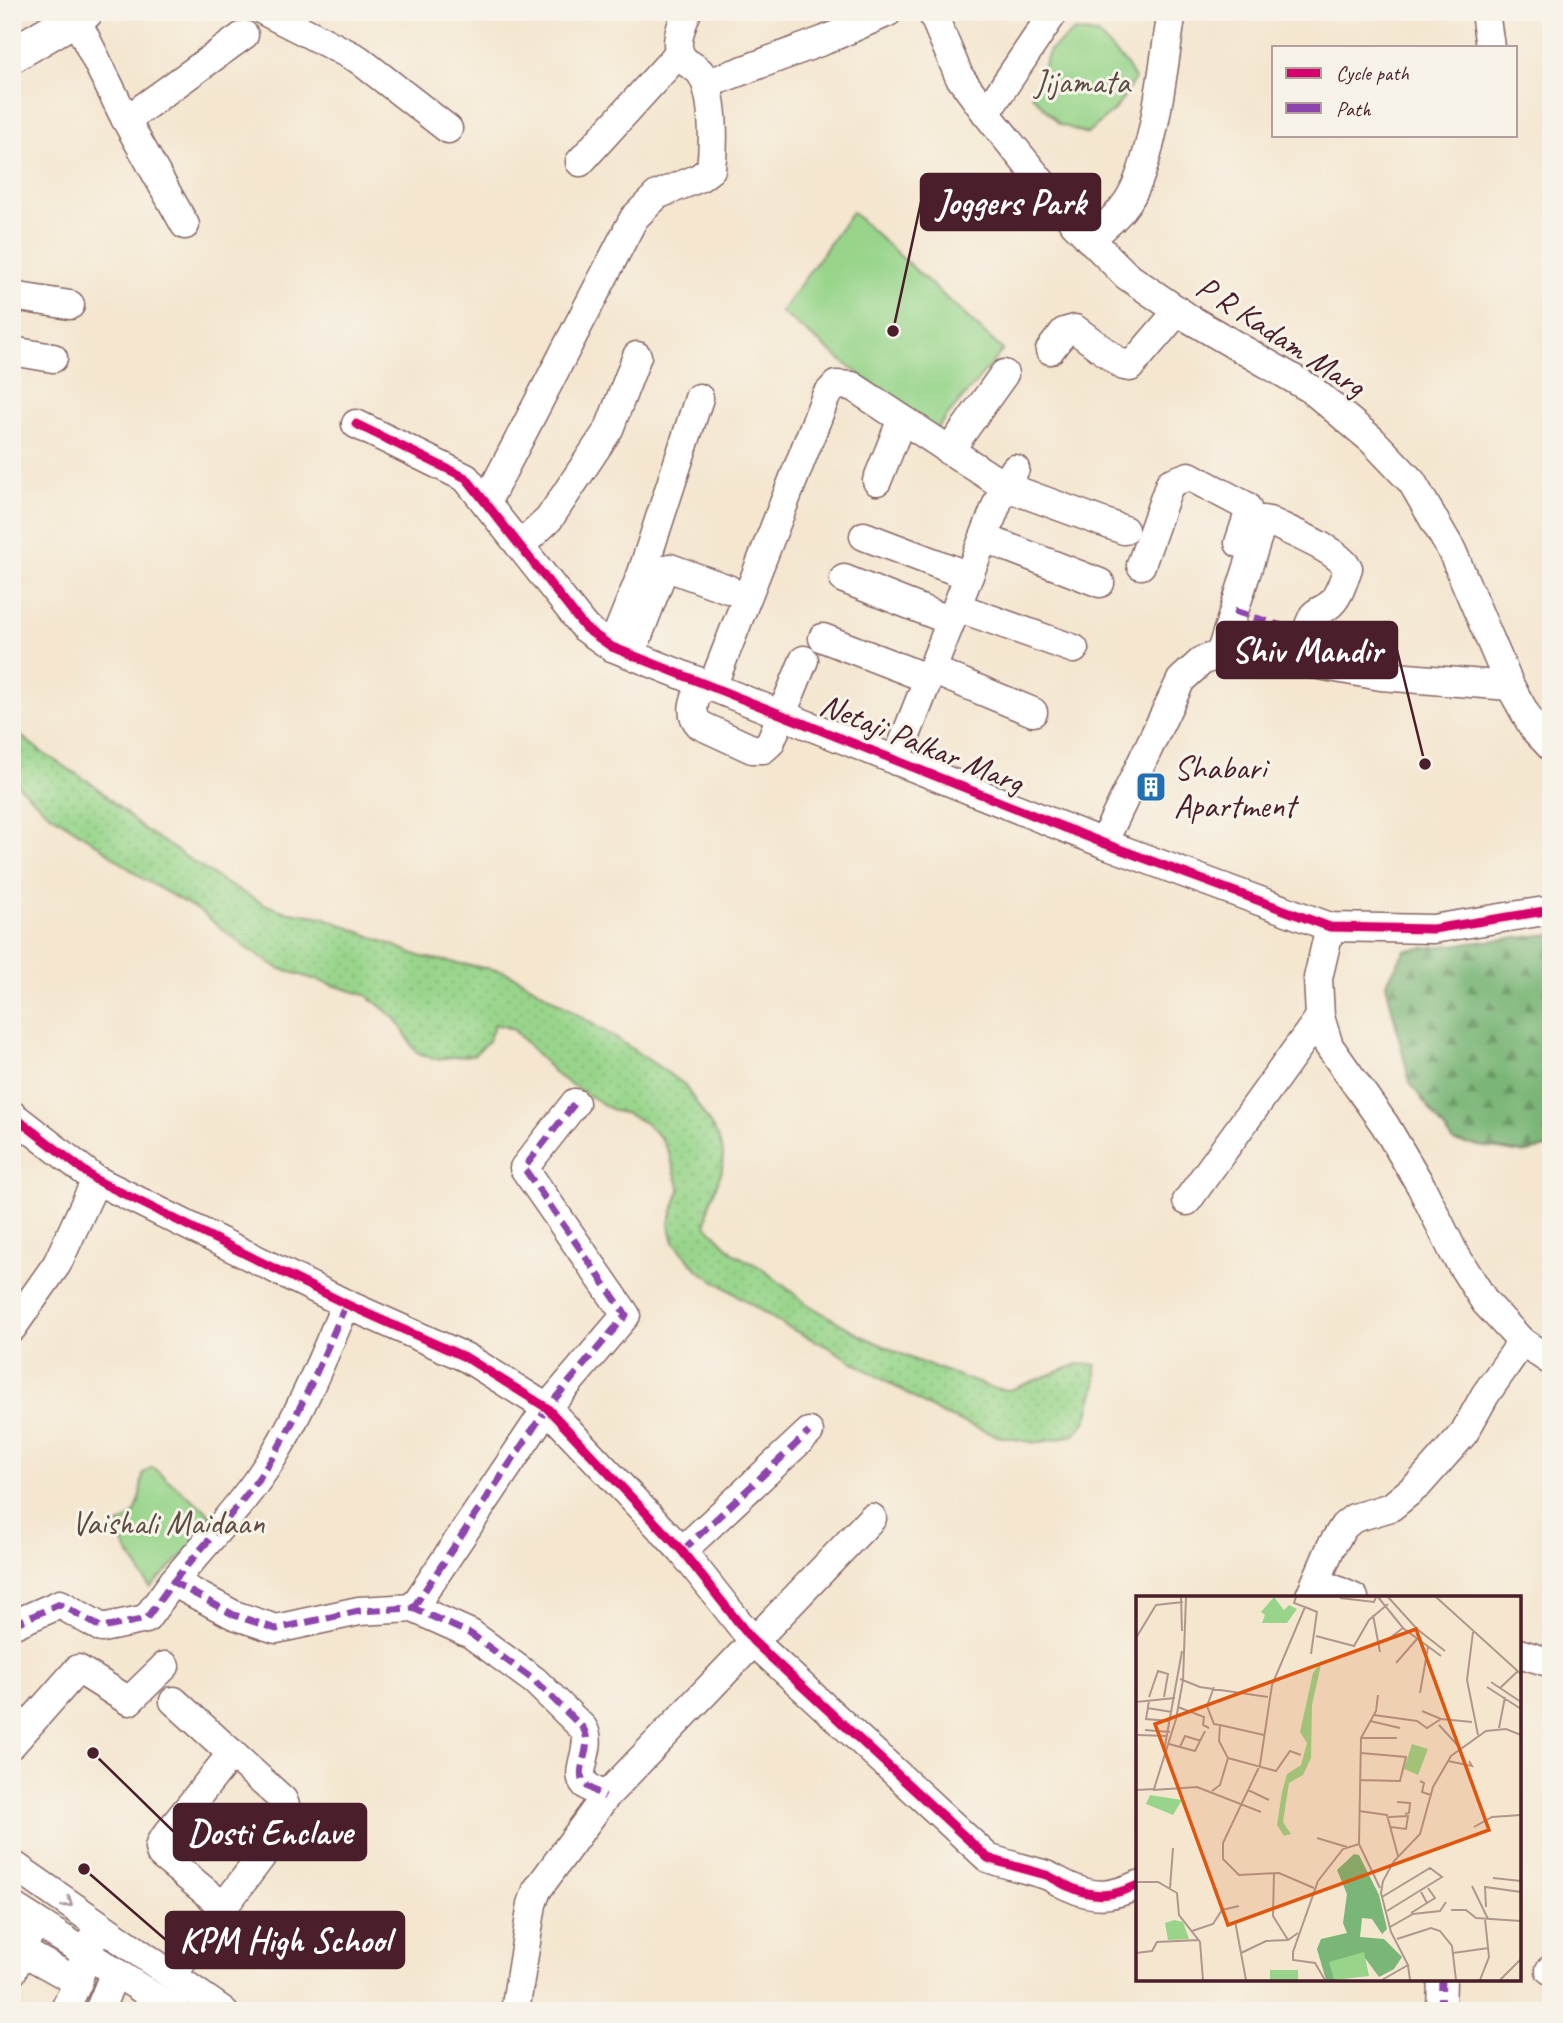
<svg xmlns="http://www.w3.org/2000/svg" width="1563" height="2023" viewBox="0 0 1563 2023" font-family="Caveat,sans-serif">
	<defs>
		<pattern id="grass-dots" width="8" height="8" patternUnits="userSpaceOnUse" patternTransform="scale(1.75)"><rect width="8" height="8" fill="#98d58b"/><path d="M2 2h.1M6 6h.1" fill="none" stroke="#84b678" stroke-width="1.8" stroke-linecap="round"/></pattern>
		<pattern id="forest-firs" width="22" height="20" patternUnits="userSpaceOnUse" patternTransform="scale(1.75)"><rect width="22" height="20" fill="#7ab677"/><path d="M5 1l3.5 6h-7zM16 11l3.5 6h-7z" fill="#669362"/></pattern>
	</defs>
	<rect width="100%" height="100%" fill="#f7f3e8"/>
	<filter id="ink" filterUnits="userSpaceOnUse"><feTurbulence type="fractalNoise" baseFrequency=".0143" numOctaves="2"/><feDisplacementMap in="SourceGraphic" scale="14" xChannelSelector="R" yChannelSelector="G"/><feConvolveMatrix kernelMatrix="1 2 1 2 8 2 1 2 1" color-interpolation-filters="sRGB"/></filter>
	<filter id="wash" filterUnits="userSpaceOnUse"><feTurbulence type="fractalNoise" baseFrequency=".00686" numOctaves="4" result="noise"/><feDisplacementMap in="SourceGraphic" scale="28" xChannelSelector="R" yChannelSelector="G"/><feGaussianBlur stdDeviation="1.57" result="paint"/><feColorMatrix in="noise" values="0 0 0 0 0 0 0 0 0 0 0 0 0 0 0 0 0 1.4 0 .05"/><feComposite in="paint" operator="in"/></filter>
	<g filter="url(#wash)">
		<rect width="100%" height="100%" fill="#f4e6cf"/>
		<polygon fill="url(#grass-dots)" stroke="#717a5b" stroke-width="2" points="12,729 43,753 94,785 141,827 225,883 264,904 283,911 323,917 422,957 503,971 520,979 625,1044 684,1084 717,1135 723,1152 722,1170 709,1206 706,1225 736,1255 760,1267 807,1304 862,1336 917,1361 992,1388 1010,1390 1078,1364 1096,1365 1096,1384 1086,1421 1074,1435 1036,1443 998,1436 941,1414 828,1347 785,1326 698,1270 674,1242 669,1223 680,1189 669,1153 660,1137 645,1123 628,1114 614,1111 559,1077 513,1029 495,1024 488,1041 474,1055 434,1059 416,1052 397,1020 368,996 278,968 246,948 201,912 143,879 95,843 46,811 20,787 12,774"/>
		<polygon fill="url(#forest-firs)" stroke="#626a51" stroke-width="2" points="1551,934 1551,1147 1522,1153 1454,1142 1410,1083 1386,984 1405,950"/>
		<g fill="#98d58b" stroke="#717a5b" stroke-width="2">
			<polygon points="1075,31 1097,34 1127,65 1135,79 1117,107 1087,134 1059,124 1032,95 1050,50"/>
			<polygon points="852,212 1003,350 933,433 781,312"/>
			<path d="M 152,1467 L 218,1520 L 150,1588 L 113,1527 C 144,1514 137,1505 143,1474 Z"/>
		</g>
	</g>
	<g filter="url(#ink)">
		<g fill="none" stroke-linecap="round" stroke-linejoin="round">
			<g stroke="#866564" stroke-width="31">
				<g id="minor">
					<polyline points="266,12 358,59 448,129"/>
					<polyline points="932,12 959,76 986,113 1075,224 1127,276 1190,319 1311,389 1372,440 1412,482 1452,551 1510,686 1534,729 1551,747"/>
					<polyline points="1485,12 1490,47"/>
					<polyline points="76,19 126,120 185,225"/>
					<polyline points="717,80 825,40 888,12"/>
					<polyline points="986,113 1054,12"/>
					<polyline points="126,120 244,35"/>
					<polyline points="580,162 679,53"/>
					<path d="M 1089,239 C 1104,228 1118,216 1128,201 C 1155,159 1163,64 1172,12"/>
					<polyline points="12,296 70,305"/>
					<polyline points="1050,350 1064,332 1075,329 1124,366 1130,367 1178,311"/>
					<polyline points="12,351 53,358"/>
					<polyline points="356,424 466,478 585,628 612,647 1103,843 1330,927 1433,929 1551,910"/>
					<polyline points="949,451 1004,374"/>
					<polyline points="1015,469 1004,486 1124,530"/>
					<polyline points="877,481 902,419"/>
					<path d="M 486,503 L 634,218 L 657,195 L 699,178 L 711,169 C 714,144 715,93 700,72 C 696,67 687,64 683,59 C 672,47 682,24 687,12"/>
					<polyline points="864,536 969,576"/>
					<polyline points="984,538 1100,583"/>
					<polyline points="520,546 549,519 609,429 637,356"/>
					<polyline points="1141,565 1170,483 1189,476 1246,506 1249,513 1239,543"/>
					<polyline points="844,579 951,621"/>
					<polyline points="957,607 1074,649"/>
					<polyline points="823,638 929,679"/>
					<polyline points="612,647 642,573 699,398"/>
					<polyline points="631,654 663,571 670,568 728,589"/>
					<path d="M 1220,655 L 1263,520 L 1269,521 C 1291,532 1336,549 1348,568 C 1343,581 1339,598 1328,606 C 1323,610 1318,610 1313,616 L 1294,661"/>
					<polyline points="932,670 1033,712"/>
					<path d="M 701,683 C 696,698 687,712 700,725 L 752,749 L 763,749 L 770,743 L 804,660"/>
					<polyline points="712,687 826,396 836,385 852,386 1004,486 896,761"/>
					<polyline points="1103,843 1181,680 1203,660 1226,653 1257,654 1381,676 1510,686"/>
					<polyline points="1330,927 1318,978 1320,1017 1329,1046 1385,1125 1421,1186 1454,1253 1485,1302 1522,1342 1551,1361"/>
					<path d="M 12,1115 L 96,1180 L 346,1304 L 467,1358 L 547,1408 L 682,1551 L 753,1641 L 988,1858 C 1007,1865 1027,1869 1046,1875 C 1054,1878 1062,1884 1070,1887 C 1096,1899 1113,1896 1138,1885"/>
					<polyline points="1187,1201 1320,1017"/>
					<polyline points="12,1328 57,1264 96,1180"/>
					<polyline points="682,1551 809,1432"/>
					<path d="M 173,1582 C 207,1541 246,1501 274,1455 C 303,1407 324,1355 346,1304"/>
					<polyline points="1318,1582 1354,1598"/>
					<polyline points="1309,1598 1331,1547 1344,1526 1354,1518 1391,1507 1419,1484 1464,1433 1485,1395 1522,1342"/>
					<polyline points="413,1608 547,1408 626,1315 524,1168 575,1103"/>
					<path d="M 12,1625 L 60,1604 L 102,1628 L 146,1619 L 173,1582 L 234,1615 L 276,1629 L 359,1611 L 413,1608 L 471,1634 L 535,1681 L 583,1728 C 595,1746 573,1771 585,1784 C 590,1789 599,1793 605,1797"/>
					<polyline points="1519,1653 1551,1663"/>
					<polyline points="12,1744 78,1669 129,1701 165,1666"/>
					<polyline points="12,1864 223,2011"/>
					<polyline points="12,1906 176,2011"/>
					<polyline points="223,1906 161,1855 159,1848 161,1842 232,1753"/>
					<polyline points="22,1951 67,1976"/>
					<polyline points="1550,1970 1551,1970"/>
					<polyline points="12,1972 35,1921"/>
					<polyline points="172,1975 286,1824 289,1817 283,1800 174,1701"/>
					<polyline points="64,2011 78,1982 85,1953 93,1939"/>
					<polyline points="99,2011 115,1972"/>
					<polyline points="515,2011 532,1904 537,1890 605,1797 872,1518"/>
					<polyline points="1441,2011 1442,1979"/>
				</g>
			</g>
			<g stroke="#866564" stroke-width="38">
				<polyline id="major" points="12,55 85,12"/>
			</g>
			<use href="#minor" stroke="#fff" stroke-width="28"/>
			<use href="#major" stroke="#fff" stroke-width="35"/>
			<g stroke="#8e44ad" stroke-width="7" stroke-dasharray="14 7" stroke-linecap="butt">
				<polyline points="1234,611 1304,633"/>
				<polyline points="682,1551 809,1432"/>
				<path d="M 173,1582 C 207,1541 246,1501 274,1455 C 303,1407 324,1355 346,1304"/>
				<polyline points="413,1608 547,1408 626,1315 524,1168 575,1103"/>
				<path d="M 12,1625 L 60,1604 L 102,1628 L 146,1619 L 173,1582 L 234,1615 L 276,1629 L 359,1611 L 413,1608 L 471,1634 L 535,1681 L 583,1728 C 595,1746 573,1771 585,1784 C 590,1789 599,1793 605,1797"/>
				<polyline points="1441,2011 1442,1979"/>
			</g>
			<g stroke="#f7f3e8" stroke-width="13">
				<g id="cycleway">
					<polyline points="356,424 466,478 585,628 612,647 1103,843 1330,927 1433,929 1551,910"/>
					<path d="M 12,1115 L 96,1180 L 346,1304 L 467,1358 L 547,1408 L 682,1551 L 753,1641 L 988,1858 C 1007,1865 1027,1869 1046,1875 C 1054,1878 1062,1884 1070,1887 C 1096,1899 1113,1896 1138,1885"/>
				</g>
			</g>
			<use href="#cycleway" stroke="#d6006c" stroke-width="9"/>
		</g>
		<defs><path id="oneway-chevron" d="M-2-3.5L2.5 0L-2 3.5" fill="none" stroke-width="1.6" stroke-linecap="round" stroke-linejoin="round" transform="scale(1.75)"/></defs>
		<use stroke="#ae9aa0" href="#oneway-chevron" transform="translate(68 1903) rotate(35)"/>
	</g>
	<defs>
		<g id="building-square" transform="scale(1.575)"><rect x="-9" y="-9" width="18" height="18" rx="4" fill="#1f6fb2" stroke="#f7f3e8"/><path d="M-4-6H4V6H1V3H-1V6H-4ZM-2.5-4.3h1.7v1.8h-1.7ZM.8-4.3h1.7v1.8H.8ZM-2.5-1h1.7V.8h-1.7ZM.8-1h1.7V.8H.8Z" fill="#fff"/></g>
	</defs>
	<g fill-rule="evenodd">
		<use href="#building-square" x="1151" y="787"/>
	</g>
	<g text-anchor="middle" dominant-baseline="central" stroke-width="6" stroke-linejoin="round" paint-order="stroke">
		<g font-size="33" fill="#5e4c43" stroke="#f7f3e8">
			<text x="1082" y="82">Jijamata</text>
			<text x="168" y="1523">Vaishali Maidaan</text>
		</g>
		<g font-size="33" fill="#4a1f2b" stroke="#f7f3e8">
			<text transform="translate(1281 336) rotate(33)">P R Kadam Marg</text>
			<text transform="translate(922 743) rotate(22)">Netaji Palkar Marg</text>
		</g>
		<g font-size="33" fill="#4a1f2b" stroke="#f7f3e8" text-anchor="start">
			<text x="1174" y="768">Shabari<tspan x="1174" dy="38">Apartment</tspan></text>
		</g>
	</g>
	<g transform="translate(1136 1596)">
		<rect width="385" height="385" fill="#f4e6cf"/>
		<path d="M 186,64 L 176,109 L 175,162 L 167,179 L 153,187 L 147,226 L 155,238 L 148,240 L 141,229 L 146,196 L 151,178 L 165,169 L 171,147 L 164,136 L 177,77 Z" fill="#98d58b"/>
		<path d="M 218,258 L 223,259 L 243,299 L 251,333 L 246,338 L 236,323 L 226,322 L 224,341 L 248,343 L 266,361 L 258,373 L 243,381 L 229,362 L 220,362 L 199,384 L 190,384 L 181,353 L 185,343 L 211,337 L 207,327 L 211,298 L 201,274 Z" fill="#7ab677"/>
		<path d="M 134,374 L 162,374 L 162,384 L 134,384 Z" fill="#98d58b"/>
		<path d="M 138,1 L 148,14 L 153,9 L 161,13 L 151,27 L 126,27 L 129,19 L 125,16 ZM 276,148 L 292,153 L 282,179 L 268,173 ZM 14,199 L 46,204 L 37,219 L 10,208 ZM 38,324 L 47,326 L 53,343 L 32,344 L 29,327 ZM 228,356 L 233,380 L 198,384 L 193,366 Z" fill="#98d58b"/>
		<path fill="none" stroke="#b0968d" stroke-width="2" d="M 45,1 L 46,35M 160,1 L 158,7 L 169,11 L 136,89 L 124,169 L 87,247 L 87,263 L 103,279 L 143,277 L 178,292M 242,1 L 267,32 L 305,60M 252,1 L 281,33 L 309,55M 300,1 L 385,78M 204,2 L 238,6 L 240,1M 169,11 L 181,16 L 175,58M 237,19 L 244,56M 337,36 L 331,84 L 342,139M 180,40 L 218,50 L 233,24 L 252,8M 0,42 L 20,9 L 47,6M 250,45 L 267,32M 260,67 L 281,43M 44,83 L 64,91 L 132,101M 355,86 L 385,106M 351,91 L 385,113M 364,92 L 382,75M 284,97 L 292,51M 242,99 L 240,115 L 225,142 L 223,248 L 244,292M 13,101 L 22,75 L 32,78 L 28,101M 13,105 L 10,123 L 34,125M 0,106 L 39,102M 42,111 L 68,121 L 67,129 L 73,132M 11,112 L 36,116M 286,115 L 305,123 L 336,126M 238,119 L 281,125 L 291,132 L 305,123M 234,125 L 264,132M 84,129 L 128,139M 303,129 L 324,152M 363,132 L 369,101M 9,134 L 34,136M 2,139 L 31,140M 225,142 L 261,142M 33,148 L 59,155 L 69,135M 44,151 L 49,140 L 65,145M 28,155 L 46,55M 92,162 L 140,175 L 154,155 L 165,159M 312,165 L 336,170 L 333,165M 224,184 L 264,185 L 270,161 L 225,157M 284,185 L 288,187 L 286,196 L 295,199M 0,194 L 18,193 L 40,123 L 47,84 L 50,1M 17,194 L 61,191 L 125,216M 112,194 L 133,204M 76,195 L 84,189 L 92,162 L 83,145 L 84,129 L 78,128 L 71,110 L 78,91M 261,206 L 274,207 L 273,217 L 269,218M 223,215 L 251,219 L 262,260M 253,221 L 272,220 L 270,233 L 255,231M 338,231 L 356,221 L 385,219M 181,242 L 211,251M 138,277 L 137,320 L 152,344M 357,282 L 385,285M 0,286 L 22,286 L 41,297 L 43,319 L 64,346 L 67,384M 336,290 L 352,323M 34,292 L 37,252M 246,301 L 294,272 L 306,281 L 251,315M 291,307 L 299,302 L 292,292M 350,311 L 349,291 L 385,296M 315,314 L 330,314 L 340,322 L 385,325M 275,317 L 291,307 L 285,296M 99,325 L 110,384M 254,331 L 277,318 L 304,315 L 310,306M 56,335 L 77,328 L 86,314 L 103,310M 261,343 L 295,332 L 304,335 L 316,350 L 320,384M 0,357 L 16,355 L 21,346 L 63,344M 105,357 L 130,345 L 152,344 L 162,337M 317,357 L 353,352M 189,384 L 179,367 L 157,364 L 157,356 L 182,285 L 207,253 L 223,248M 246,384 L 272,369M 274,384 L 272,369 L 255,336 L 245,297 L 247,285 L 258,265 L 284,238 L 297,191 L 315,160 L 350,135 L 370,133 L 385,139M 344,384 L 353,361 L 349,323M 364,384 L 385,363"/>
		<path fill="#e0560e" fill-opacity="0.15" stroke="#e0560e" stroke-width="3.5" d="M 280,33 L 353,234 L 92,329 L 19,128 Z"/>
		<rect width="385" height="385" fill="none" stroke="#4a1f2b" stroke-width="3.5"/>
	</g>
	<path fill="none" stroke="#4a1f2b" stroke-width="2.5" d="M893 331L921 202M1425 764L1397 650M93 1753L174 1832M84 1869L166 1940"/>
	<g fill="#4a1f2b" stroke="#f7f3e8" stroke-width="2.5">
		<circle cx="893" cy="331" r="7"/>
		<circle cx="1425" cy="764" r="7"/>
		<circle cx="93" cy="1753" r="7"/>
		<circle cx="84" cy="1869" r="7"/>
	</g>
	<g fill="#4a1f2b" stroke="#4a1f2b" stroke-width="2.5">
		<rect x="921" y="174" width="179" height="56" rx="7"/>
		<rect x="1217" y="622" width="180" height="56" rx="7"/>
		<rect x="174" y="1804" width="192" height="56" rx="7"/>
		<rect x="166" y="1912" width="238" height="56" rx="7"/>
	</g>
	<g font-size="35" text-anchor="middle" font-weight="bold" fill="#fff">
		<text x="1011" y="214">Joggers Park</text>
		<text x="1307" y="662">Shiv Mandir</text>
		<text x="270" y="1844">Dosti Enclave</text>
		<text x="285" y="1952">KPM High School</text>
	</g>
	<rect width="1563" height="2023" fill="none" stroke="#f7f3e8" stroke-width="42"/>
	<rect x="1272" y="46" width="245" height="91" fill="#f7f3e8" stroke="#b29e9c" stroke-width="2"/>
	<rect x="1286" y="68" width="35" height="10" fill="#d6006c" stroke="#b29e9c" stroke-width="2"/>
	<text x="1336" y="80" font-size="21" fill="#4a1f2b">Cycle path</text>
	<rect x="1286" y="103" width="35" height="10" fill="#8e44ad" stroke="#b29e9c" stroke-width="2"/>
	<text x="1336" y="116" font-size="21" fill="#4a1f2b">Path</text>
</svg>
